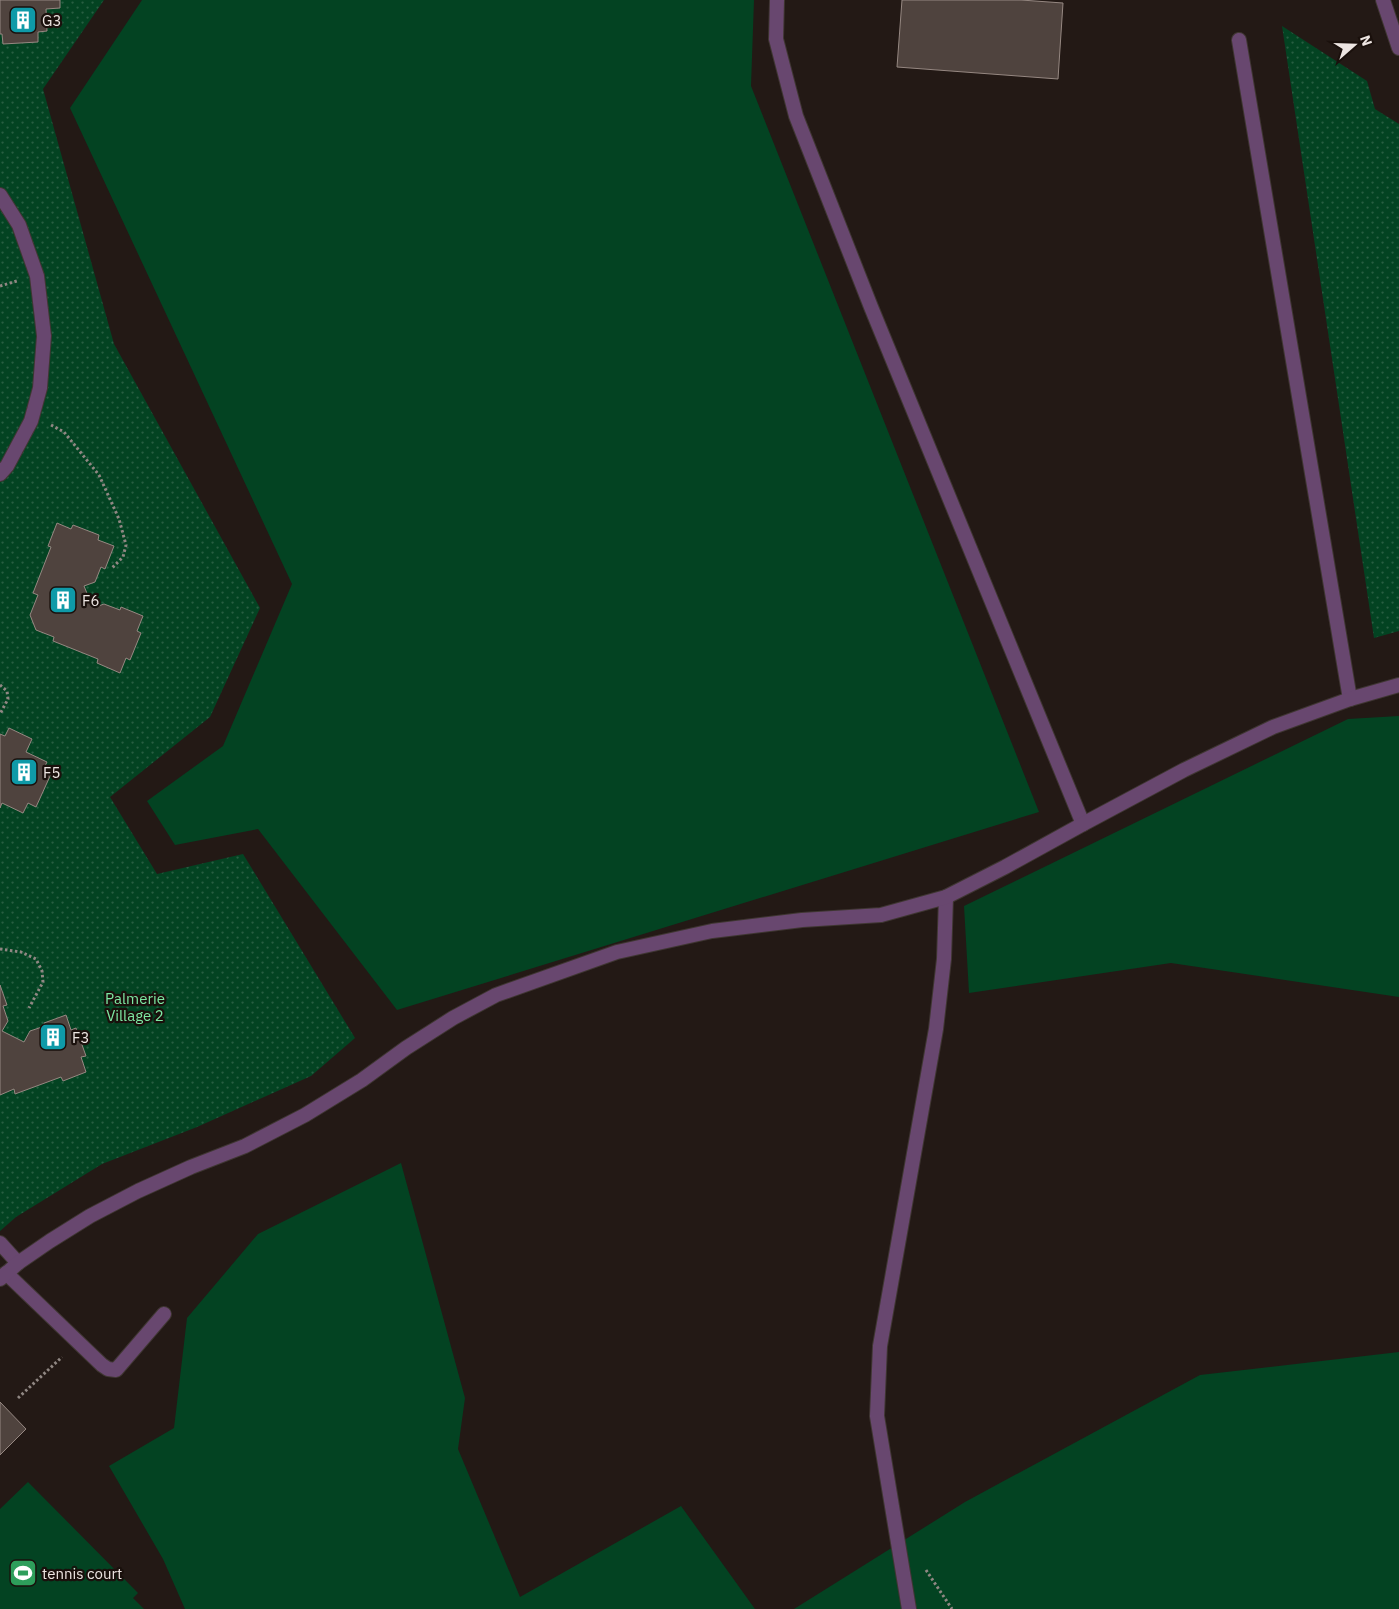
<svg xmlns="http://www.w3.org/2000/svg" width="1399" height="1609" viewBox="0 0 1399 1609" font-family="'IBM Plex Sans',sans-serif">
	<defs>
		<pattern id="garden-dots" width="8" height="8" patternUnits="userSpaceOnUse" patternTransform="scale(1.25)"><rect width="8" height="8" fill="#034322"/><path d="M2 2h.1M6 6h.1" fill="none" stroke="#285e42" stroke-width="1.8" stroke-linecap="round"/></pattern>
	</defs>
	<rect width="100%" height="100%" fill="#231915"/>
	<g fill="#034322">
		<polygon points="142,0 754,0 751,86 1039,812 397,1010 258,829 175,845 147,801 223,746 292,584 70,108"/>
		<polygon points="1399,716 1399,997 1171,963 969,993 964,906 1348,719"/>
		<polygon points="401,1163 465,1398 458,1449 520,1597 681,1506 755,1609 185,1609 163,1559 109,1466 174,1428 187,1318 258,1234"/>
		<polygon points="1399,1352 1399,1609 794,1609 965,1502 1200,1375"/>
		<polygon points="28,1482 138,1593 133,1598 144,1609 0,1609 0,1509"/>
	</g>
	<g fill="url(#garden-dots)">
		<polygon points="0,0 104,0 43,89 114,344 260,608 210,717 110,797 157,874 243,854 355,1038 311,1076 197,1127 102,1164 16,1217 0,1231"/>
		<polygon points="1282,26 1367,81 1375,109 1399,124 1399,631 1374,638"/>
	</g>
	<g fill="#4f433e" stroke="#968882">
		<polygon points="0,0 60,0 60,8 46,9 47,31 38,32 38,42 3,44 2,34 0,34"/>
		<polygon points="902,0 1021,0 1063,3 1058,79 897,67"/>
		<polygon points="57,523 71,529 73,525 99,535 98,540 114,546 105,569 101,567 95,582 84,586 93,608 104,604 120,610 121,607 143,616 137,631 141,633 130,660 126,658 120,673 97,663 98,659 53,641 54,637 36,630 30,615 38,595 33,593 51,547 48,546"/>
		<polygon points="9,728 32,739 26,752 47,762 43,770 51,774 36,807 28,803 23,813 2,803 0,808 0,734 5,736"/>
		<polygon points="0,985 7,1005 3,1006 8,1021 2,1031 24,1042 30,1031 45,1026 44,1023 66,1015 71,1030 76,1028 86,1056 81,1057 86,1072 63,1081 61,1077 15,1094 14,1089 0,1095"/>
		<polygon points="0,1402 26,1429 0,1455"/>
	</g>
	<g fill="none" stroke-linecap="round" stroke-linejoin="round">
		<g stroke="#3f3632" stroke-width="16">
			<polyline id="service" points="6,1273 102,1365 108,1369 116,1370 164,1314"/>
		</g>
		<g stroke="#3f3632" stroke-width="16">
			<g id="minor">
				<polyline points="777,0 776,39 796,116 871,307 1083,824"/>
				<polyline points="1383,0 1399,48"/>
				<polyline points="1239,40 1350,699"/>
				<polyline points="0,195 19,225 37,276 44,336 40,388 31,421 7,466 0,474"/>
				<polyline points="0,1243 18,1263"/>
				<polyline points="909,1609 877,1416 880,1346 936,1029 944,959 946,897"/>
			</g>
		</g>
		<g stroke="#3f3632" stroke-width="16">
			<polyline id="tertiary" points="0,1279 18,1263 50,1241 90,1216 138,1191 191,1167 245,1146 305,1115 362,1080 406,1048 453,1018 496,995 617,952 712,931 802,920 881,915 946,897 1005,867 1083,824 1184,770 1273,727 1350,699 1399,685"/>
		</g>
		<g stroke="#908783" stroke-width="3" stroke-dasharray="2.5 2.5" stroke-linecap="butt">
			<polyline points="0,286 17,281"/>
			<polyline points="51,425 64,432 99,475 119,519 126,545 123,557 111,569"/>
			<polyline points="0,685 7,691 8,699 0,714"/>
			<polyline points="0,949 21,952 36,959 42,971 43,982 29,1008"/>
			<polyline points="18,1398 62,1357"/>
			<polyline points="926,1570 952,1609"/>
		</g>
		<use href="#service" stroke="#68476f" stroke-width="14"/>
		<use href="#minor" stroke="#68476f" stroke-width="14"/>
		<use href="#tertiary" stroke="#68476f" stroke-width="14"/>
	</g>
	<defs>
		<g id="building-square" transform="scale(1.4375)"><rect x="-9" y="-9" width="18" height="18" rx="4" fill="#0f9aa8" stroke="#1a100c"/><path d="M-4-6H4V6H1V3H-1V6H-4ZM-2.5-4.3h1.7v1.8h-1.7ZM.8-4.3h1.7v1.8H.8ZM-2.5-1h1.7V.8h-1.7ZM.8-1h1.7V.8H.8Z" fill="#fff"/></g>
		<g id="stadium-square" transform="scale(1.4375)"><rect x="-9" y="-9" width="18" height="18" rx="4" fill="#2e9e5b" stroke="#1a100c"/><path d="M0-5a6.5 5 0 1 0 0 10a6.5 5 0 1 0 0-10ZM-3.5-1.8h7v3.6h-7Z" fill="#fff"/></g>
	</defs>
	<g fill-rule="evenodd">
		<use href="#building-square" x="23" y="20"/>
		<use href="#building-square" x="63" y="600"/>
		<use href="#building-square" x="24" y="772"/>
		<use href="#building-square" x="53" y="1037"/>
		<use href="#stadium-square" x="23" y="1573"/>
	</g>
	<g text-anchor="middle" dominant-baseline="central" stroke-width="4.5" stroke-linejoin="round" paint-order="stroke">
		<g font-size="15" fill="#ede5e2" stroke="#1a100c" text-anchor="start">
			<text x="42" y="20">G3</text>
			<text x="82" y="600">F6</text>
			<text x="43" y="772">F5</text>
			<text x="72" y="1037">F3</text>
			<text x="42" y="1573">tennis court</text>
		</g>
		<g font-size="15" fill="#7ee8a3" stroke="#1a100c">
			<text x="135" y="998">Palmerie<tspan x="135" dy="17">Village 2</tspan></text>
		</g>
	</g>
	<g transform="translate(1354 45) rotate(70)" stroke="#1a100c" stroke-width="4" paint-order="stroke">
	<path d="M0-4L9 19L0 12L-9 19Z" fill="#ede5e2"/>
	<text y="-8" font-size="14" font-weight="bold" text-anchor="middle" fill="#ede5e2">N</text>
	</g>
</svg>
